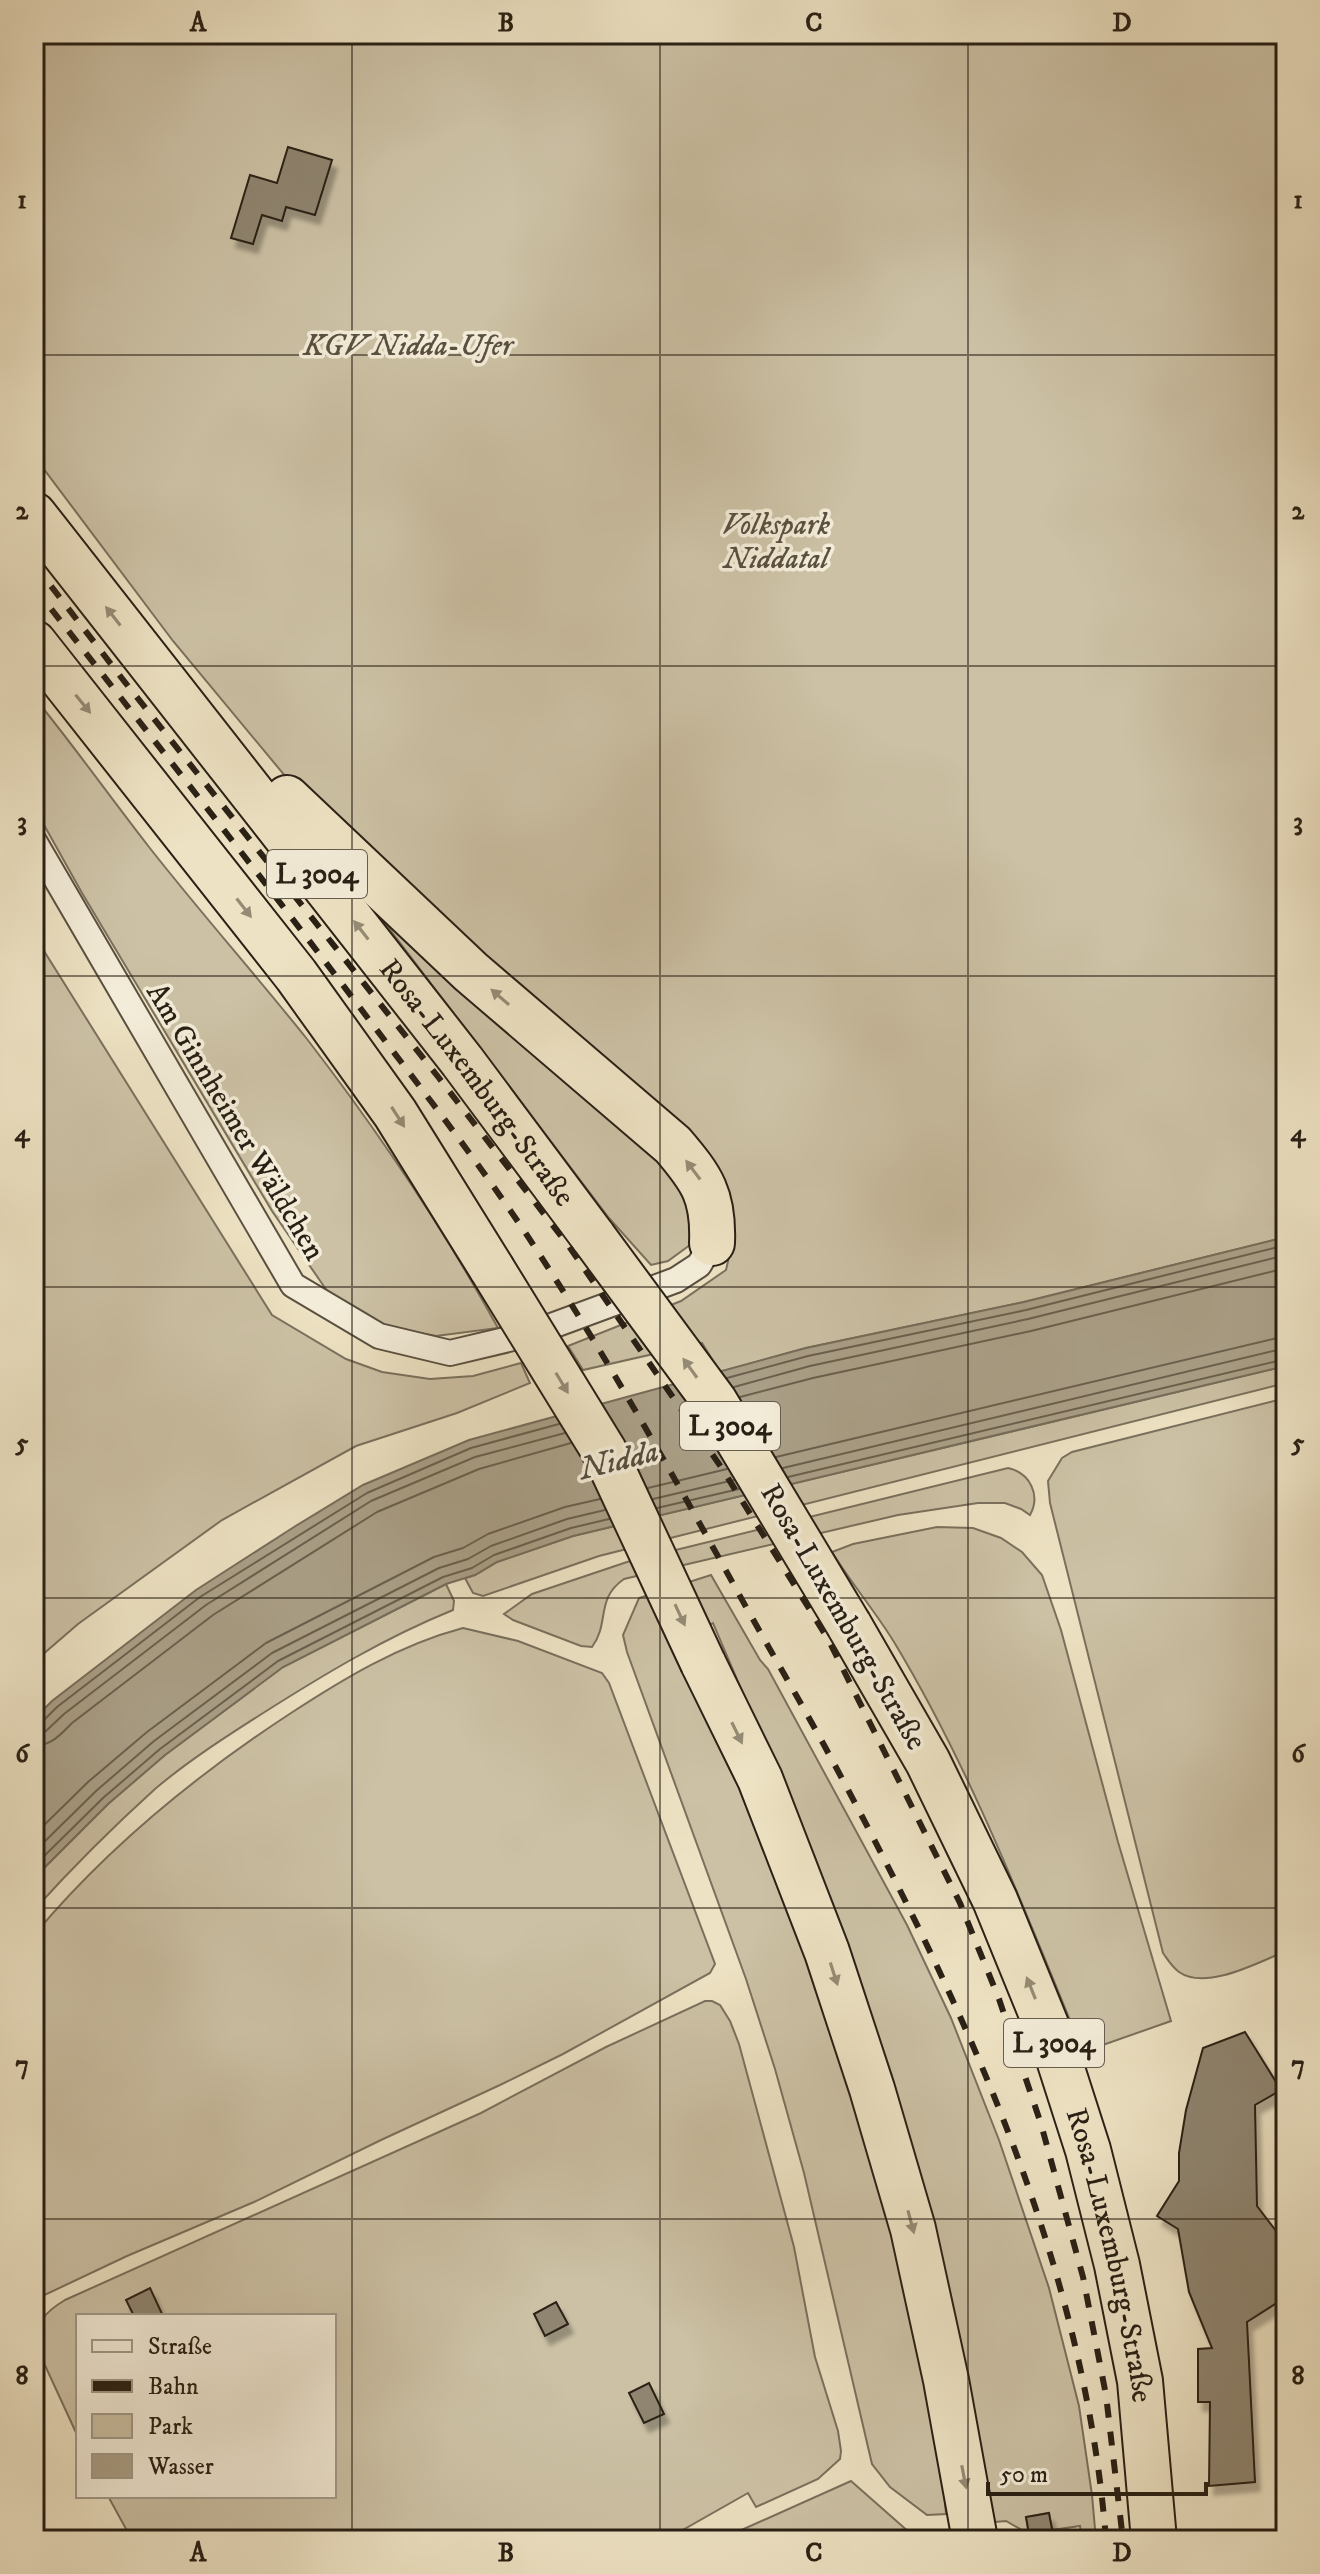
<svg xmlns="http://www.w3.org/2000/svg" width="1320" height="2574" viewBox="0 0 1320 2574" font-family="'IM FELL DW Pica',serif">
	<defs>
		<filter id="shadow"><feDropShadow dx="5" dy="9" stdDeviation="2" flood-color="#0004"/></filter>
	</defs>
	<rect width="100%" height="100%" fill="#ede2c3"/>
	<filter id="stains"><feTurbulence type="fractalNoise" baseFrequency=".0025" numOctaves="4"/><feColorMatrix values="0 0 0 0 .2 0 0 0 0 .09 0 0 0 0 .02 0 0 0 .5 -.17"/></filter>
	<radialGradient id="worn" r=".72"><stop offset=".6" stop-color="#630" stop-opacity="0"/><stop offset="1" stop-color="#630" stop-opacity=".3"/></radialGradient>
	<g fill="#ccc1a5" stroke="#7a705d" stroke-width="2">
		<polygon points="34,34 1286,34 1286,1237 1024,1302 806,1348 720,1372 702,1343 583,1370 568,1346 681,1301 726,1270 731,1248 729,1215 315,812 173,641 34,456"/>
		<path d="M 34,697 C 74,746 110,797 149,847 C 200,912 255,974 307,1039 C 378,1131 442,1226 498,1328 L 436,1336 L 397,1329 L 371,1321 L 334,1301 L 272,1211 L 82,893 L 34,807 Z"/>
		<polygon points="372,906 694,1183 694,1242 668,1261 651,1265 609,1218"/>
		<polygon points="34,935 272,1315 346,1359 382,1372 430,1379 473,1376 521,1363 530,1383 457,1413 356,1446 222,1520 78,1624 34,1662"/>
		<polygon points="1286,1366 1286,1383 599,1556 483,1596 473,1593 465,1578 475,1575 497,1562 573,1536"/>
		<path d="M 1286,1398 L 1286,1951 C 1259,1962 1206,1991 1179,1972 C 1172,1967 1168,1960 1163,1953 L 1050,1503 L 1048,1481 L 1062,1458 L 1072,1452 Z"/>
		<path d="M 1008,1468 C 1030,1473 1041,1495 1030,1515 L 1021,1509 L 1005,1503 L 978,1503 L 898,1515 L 624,1579 C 595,1599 610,1623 592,1647 L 581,1646 L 513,1620 L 504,1614 L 532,1594 L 627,1562 Z"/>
		<path d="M 937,1527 L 973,1528 L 1001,1538 L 1022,1552 L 1042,1575 L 1061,1630 L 1118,1842 L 1171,2021 L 1083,2052 C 1026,1914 972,1771 894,1642 C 875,1611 851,1583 832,1552 L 853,1544 Z"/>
		<polygon points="711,1575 760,1660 768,1669 907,1925 951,2018 999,2140 1049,2288 1079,2406 1092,2495 1096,2540 1082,2540 1080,2526 1052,2530 1049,2513 1026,2517 1029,2534 1006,2521 995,2522 949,2302 777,1773 713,1623 672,1643 699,1682 776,1866 848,2082 896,2248 922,2355 944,2491 946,2514 927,2515 890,2487 872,2464 804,2173 775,2069 746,1979 627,1652 623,1635 639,1598"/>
		<path d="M 446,1584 L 454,1601 L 453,1610 C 384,1638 323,1675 260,1715 C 224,1738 188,1761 155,1789 C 113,1827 72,1868 34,1910 L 34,1878 L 108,1804 L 165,1755 L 283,1667 Z"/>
		<path d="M 463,1628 L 518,1641 L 602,1673 L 609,1683 L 715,1964 L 710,1973 L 563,2054 L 500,2085 L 381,2140 L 254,2202 L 127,2256 L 34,2300 L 34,1935 C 106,1849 195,1776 288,1715 C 343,1679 399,1645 463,1628 Z"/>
		<path d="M 705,2001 L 712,2001 L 720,2005 L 730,2021 L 739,2044 L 794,2247 L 815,2357 L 838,2431 L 841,2451 L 840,2459 L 818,2479 L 756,2507 L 748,2493 L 665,2540 L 132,2540 L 108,2496 L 334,2496 L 334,2316 L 78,2316 L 78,2437 L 37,2348 C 34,2323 45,2312 65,2300 L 481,2113 L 606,2047 Z"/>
		<polygon points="851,2481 918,2540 719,2540"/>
	</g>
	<polygon fill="#aaa088" stroke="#766d5a" stroke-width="2" points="1286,1237 1286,1366 573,1536 497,1562 475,1575 446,1584 283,1667 165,1755 108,1804 34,1878 34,1719 52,1701 196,1590 294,1527 363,1485 469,1440 806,1348 1024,1302"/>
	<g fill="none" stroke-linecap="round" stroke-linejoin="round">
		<g stroke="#6a604e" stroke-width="2">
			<polyline points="727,1378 808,1356 1026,1310 1286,1245"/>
			<polyline points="734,1387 810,1366 1028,1319 1286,1255"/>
			<polyline points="740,1397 813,1378 1031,1331 1286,1268"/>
			<polyline points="776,1457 1286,1336"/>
			<polyline points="783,1468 1286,1348"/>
			<polyline points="788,1477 1286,1359"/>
			<polyline points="648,1488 727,1469"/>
			<polyline points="653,1499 734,1480"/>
			<polyline points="657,1508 739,1489"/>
			<polyline points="34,1724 42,1722 57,1707 200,1597 367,1493 471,1448 559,1424"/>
			<polyline points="34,1734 46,1731 64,1714 206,1605 371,1501 475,1457 565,1433"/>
			<path d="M 34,1746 C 52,1745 60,1735 72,1723 L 213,1615 L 377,1512 L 479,1469 L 571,1443"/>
			<polyline points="34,1835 88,1782 147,1732 266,1643 434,1557 463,1548 488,1534 565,1507 600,1499"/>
			<polyline points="34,1852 96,1791 154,1741 272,1653 439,1568 468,1559 491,1546 567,1519 605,1510"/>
			<polyline points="34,1866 103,1798 160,1749 278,1661 443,1577 472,1568 494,1555 571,1528 609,1519"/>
		</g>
	</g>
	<g fill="#8f856f" stroke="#292015" stroke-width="2" filter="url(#shadow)">
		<polygon points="288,147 332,160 315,215 286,207 282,221 262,215 253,244 231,238 250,175 277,183"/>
		<polygon points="1245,2032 1281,2090 1255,2105 1257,2206 1286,2244 1286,2297 1247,2322 1255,2482 1209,2486 1210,2402 1198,2402 1198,2349 1212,2348 1189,2292 1178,2229 1157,2216 1179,2181 1179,2153 1186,2110 1203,2048"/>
		<polygon points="150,2288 163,2316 134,2316 126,2300"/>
		<polygon points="556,2302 568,2324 545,2336 534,2314"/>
		<polygon points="649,2383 664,2414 644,2423 629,2393"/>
		<polygon points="1049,2513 1054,2540 1030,2540 1026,2517"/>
	</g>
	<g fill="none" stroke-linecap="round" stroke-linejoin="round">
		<g stroke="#5a5040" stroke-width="28">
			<polyline id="street" points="34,841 293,1285 379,1336 450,1353 530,1334 676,1280 699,1265 712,1243"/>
		</g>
		<g stroke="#292015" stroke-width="48">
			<g id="highway">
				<path id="s1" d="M 34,515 L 462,1061 L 594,1238"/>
				<polyline points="34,643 296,975 395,1113 492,1269"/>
				<path d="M 287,798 L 471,972 L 673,1145 C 702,1179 714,1196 712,1243"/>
				<path id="s2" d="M 849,1625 L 928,1762 L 995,1900 L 1055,2047 L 1088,2150 L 1117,2265 L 1140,2381 L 1154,2540"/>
				<polyline points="703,1663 760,1779 827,1952 872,2089 913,2229 946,2380 975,2540"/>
			</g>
		</g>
		<use href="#street" stroke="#f3ecd8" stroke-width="24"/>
		<use href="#highway" stroke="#ede2c3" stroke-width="44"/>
		<g stroke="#292015" stroke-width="6" stroke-dasharray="14 14" stroke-linecap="butt">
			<polyline points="34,564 124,681 439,1078 568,1245 721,1467 828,1639 960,1903 999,1999 1041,2124 1083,2277 1106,2395 1123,2540"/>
			<path d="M 34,587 C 146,730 258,872 367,1017 C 426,1095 487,1173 540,1255 C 610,1363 673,1475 735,1587 C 764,1640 795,1692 824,1745 C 958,1993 1084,2256 1106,2540"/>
		</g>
		<g stroke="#292015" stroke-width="48" stroke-linecap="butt">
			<g id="highway-bridge">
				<polyline points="594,1238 715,1402 849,1625"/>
				<polyline points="492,1269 604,1451 703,1663"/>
			</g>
		</g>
		<use href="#highway-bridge" stroke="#ede2c3" stroke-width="44"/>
	</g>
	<defs><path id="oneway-solid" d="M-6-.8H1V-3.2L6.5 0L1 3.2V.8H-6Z" transform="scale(2)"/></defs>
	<g fill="#958b75">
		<use href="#oneway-solid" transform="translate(113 616) rotate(-128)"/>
		<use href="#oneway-solid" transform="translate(83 704) rotate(51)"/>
		<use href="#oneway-solid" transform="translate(244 908) rotate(52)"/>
		<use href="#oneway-solid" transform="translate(361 930) rotate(-128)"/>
		<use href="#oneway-solid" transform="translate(500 997) rotate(-139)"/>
		<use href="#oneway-solid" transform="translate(398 1117) rotate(57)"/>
		<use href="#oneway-solid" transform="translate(693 1170) rotate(-127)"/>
		<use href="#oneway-solid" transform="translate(690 1368) rotate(-126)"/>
		<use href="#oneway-solid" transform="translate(562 1383) rotate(59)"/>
		<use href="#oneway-solid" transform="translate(680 1615) rotate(65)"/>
		<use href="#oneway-solid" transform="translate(737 1733) rotate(64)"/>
		<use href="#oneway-solid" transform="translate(834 1974) rotate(72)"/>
		<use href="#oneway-solid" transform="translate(1031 1988) rotate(-112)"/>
		<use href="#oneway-solid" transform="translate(911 2222) rotate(75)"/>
		<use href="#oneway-solid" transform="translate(964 2477) rotate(79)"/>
	</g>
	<path fill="none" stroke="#292015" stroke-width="2" stroke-opacity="0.55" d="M 352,34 L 352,2540M 660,34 L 660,2540M 968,34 L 968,2540M 34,355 L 1286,355M 34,666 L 1286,666M 34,976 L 1286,976M 34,1287 L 1286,1287M 34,1598 L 1286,1598M 34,1908 L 1286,1908M 34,2219 L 1286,2219"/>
	<g text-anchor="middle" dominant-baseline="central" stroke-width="7" stroke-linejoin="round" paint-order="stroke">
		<g fill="#f3ecd8" stroke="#665d50" stroke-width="2">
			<rect x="267" y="850" width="100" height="48" rx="6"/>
			<rect x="680" y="1402" width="100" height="48" rx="6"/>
			<rect x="1004" y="2019" width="100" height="48" rx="6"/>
		</g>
		<g font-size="28" font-weight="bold" fill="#292015">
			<text x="317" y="874">L 3004</text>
			<text x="730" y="1426">L 3004</text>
			<text x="1054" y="2043">L 3004</text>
		</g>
		<g font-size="30" font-style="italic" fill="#5a5040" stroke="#f3ecd8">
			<text x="408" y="346">KGV Nidda-Ufer</text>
			<text x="776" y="525">Volkspark<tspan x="776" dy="34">Niddatal</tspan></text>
		</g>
		<g font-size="30" fill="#292015" stroke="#f3ecd8">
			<text stroke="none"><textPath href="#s1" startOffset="720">Rosa-Luxemburg-Straße</textPath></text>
			<text transform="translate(235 1122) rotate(59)">Am Ginnheimer Wäldchen</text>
			<text transform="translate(843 1617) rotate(60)">Rosa-Luxemburg-Straße</text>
			<text stroke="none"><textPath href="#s2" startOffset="686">Rosa-Luxemburg-Straße</textPath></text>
		</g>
		<g font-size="32" font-style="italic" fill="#564d3d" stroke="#f3ecd8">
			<text transform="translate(619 1461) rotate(-14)">Nidda</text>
		</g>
	</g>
	<rect width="1320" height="2574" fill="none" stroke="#ede2c3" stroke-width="88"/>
	<rect x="76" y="2314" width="260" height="184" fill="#f3ecd8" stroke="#a29a8a" stroke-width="2"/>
	<rect x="92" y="2340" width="40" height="12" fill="#f3ecd8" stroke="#a29a8a" stroke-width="2"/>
	<text x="148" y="2354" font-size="24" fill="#292015">Straße</text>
	<rect x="92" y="2380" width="40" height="12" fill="#292015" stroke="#a29a8a" stroke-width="2"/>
	<text x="148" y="2394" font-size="24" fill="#292015">Bahn</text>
	<rect x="92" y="2414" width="40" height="24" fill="#ccc1a5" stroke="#a29a8a" stroke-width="2"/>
	<text x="148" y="2434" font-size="24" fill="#292015">Park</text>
	<rect x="92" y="2454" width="40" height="24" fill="#aaa088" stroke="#a29a8a" stroke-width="2"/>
	<text x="148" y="2474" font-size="24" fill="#292015">Wasser</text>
	<path d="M988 2482v12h218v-12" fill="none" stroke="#292015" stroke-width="4"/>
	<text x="1000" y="2482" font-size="24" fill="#292015" stroke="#f3ecd8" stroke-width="6" paint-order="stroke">50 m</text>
	<rect x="44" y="44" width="1232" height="2486" fill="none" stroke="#292015" stroke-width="3"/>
	<g font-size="26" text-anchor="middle" font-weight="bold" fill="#292015">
		<text x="198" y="31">A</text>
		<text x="506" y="31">B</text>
		<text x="814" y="31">C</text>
		<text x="1122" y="31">D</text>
		<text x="22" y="208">1</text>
		<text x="1298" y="208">1</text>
		<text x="22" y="519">2</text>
		<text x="1298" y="519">2</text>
		<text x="22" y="830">3</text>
		<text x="1298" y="830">3</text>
		<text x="22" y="1141">4</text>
		<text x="1298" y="1141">4</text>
		<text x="22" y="1451">5</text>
		<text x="1298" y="1451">5</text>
		<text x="22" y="1762">6</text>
		<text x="1298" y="1762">6</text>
		<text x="22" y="2073">7</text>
		<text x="1298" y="2073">7</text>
		<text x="22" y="2384">8</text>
		<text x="1298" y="2384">8</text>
		<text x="198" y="2561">A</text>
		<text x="506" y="2561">B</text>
		<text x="814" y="2561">C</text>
		<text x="1122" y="2561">D</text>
	</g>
	<rect width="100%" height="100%" filter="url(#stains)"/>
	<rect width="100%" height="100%" fill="url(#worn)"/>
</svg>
